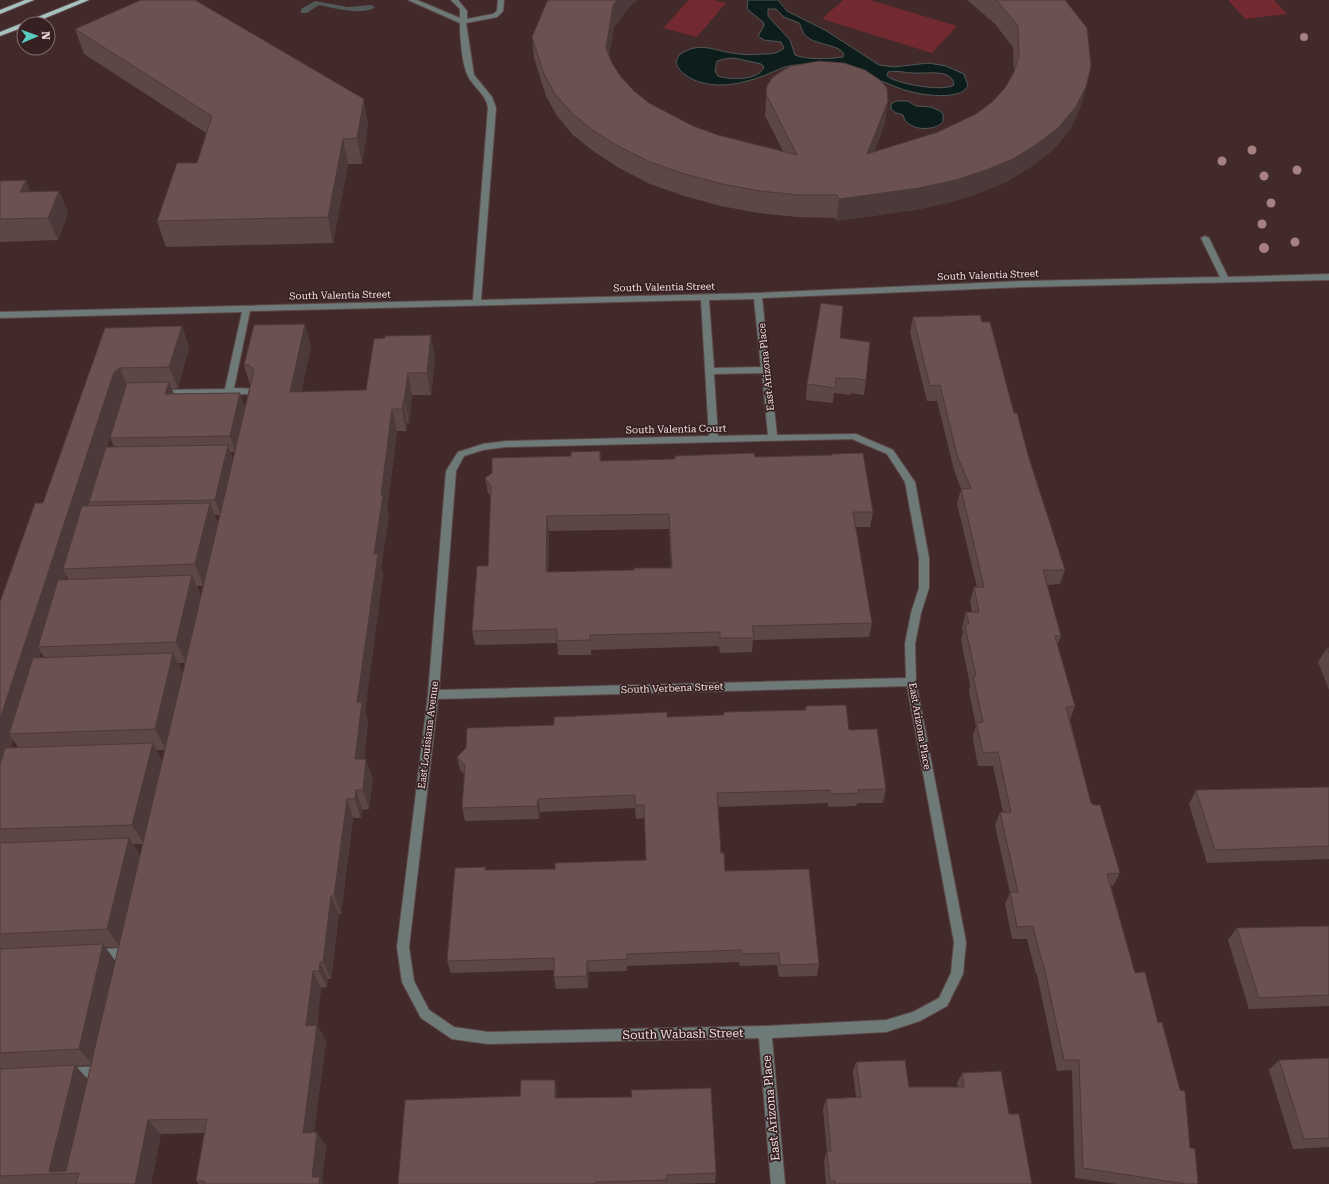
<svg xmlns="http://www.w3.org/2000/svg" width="1329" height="1184" viewBox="0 0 1329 1184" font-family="'Roboto Serif',serif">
	<rect width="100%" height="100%" fill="#422a2a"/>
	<g fill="#722930">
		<polygon points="689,0 713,0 726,3 697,37 663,28"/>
		<polygon points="843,0 870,0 957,26 932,53 822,19"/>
		<polygon points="1228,0 1274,0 1287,14 1245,19"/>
	</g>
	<g fill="#0d1d1b" stroke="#515856" fill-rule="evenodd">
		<path d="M 748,0 L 778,0 L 787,11 L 825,30 L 879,65 L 894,67 L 928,63 L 946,66 L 964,74 L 968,86 C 960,101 922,95 908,91 C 896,88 885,81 873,79 C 852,74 823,67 801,65 C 787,64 776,71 763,76 C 741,84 715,90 692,79 C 685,75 678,71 676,62 L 679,55 C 699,41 712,50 732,53 C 743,55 753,55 763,54 C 771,54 778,54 784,48 L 781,42 L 764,40 L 758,36 L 764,26 L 763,22 L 747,9 ZM 768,9 L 776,9 L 784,17 L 799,23 C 801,26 802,31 804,34 C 813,46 838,43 844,54 L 843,57 C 831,59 806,60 795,55 L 790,40 L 768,16 ZM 734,58 L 761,64 L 764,67 C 759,81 729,80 718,76 L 715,71 L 717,61 L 724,59 ZM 888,72 C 897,70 906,73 914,73 C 925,74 953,68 954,85 C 943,92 897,84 887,76 Z"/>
		<path d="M 896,101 L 908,101 L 916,106 L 931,107 L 940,111 L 943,114 L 943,122 C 934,132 906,131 903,115 L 896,113 L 891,109 L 891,104 Z"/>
	</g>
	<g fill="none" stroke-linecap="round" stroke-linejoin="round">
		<path fill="#515856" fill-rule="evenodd" d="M 315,1 L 348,7 L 371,5 L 375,7 C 364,16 332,8 319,5 L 307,13 L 301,13 L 301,9 Z"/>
		<g stroke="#5e4747" stroke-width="2">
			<g id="minor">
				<path d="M 408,0 L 417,0 L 460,18 L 460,9 L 451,0 L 458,0 L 467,11 L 467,19 L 493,14 L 497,11 L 498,0 L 504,0 L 503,11 L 497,17 L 466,23 L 474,75 L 492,97 L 496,108 L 481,300 L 758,293 L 1024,281 L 1220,277 L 1201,238 L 1205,236 L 1209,238 L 1228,277 L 1329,274 L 1329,280 L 1024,287 L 762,298 L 777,435 L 856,434 L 893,450 L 915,482 L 929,558 L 929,588 L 921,613 L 915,644 L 916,682 L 966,942 L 963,974 L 947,1006 L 920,1021 L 886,1032 L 772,1038 L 785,1184 L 771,1184 L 759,1038 L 488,1044 L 452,1039 L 421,1018 L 402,982 L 397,947 L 428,695 L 446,471 L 458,452 L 483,444 L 506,441 L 709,436 L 701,300 L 250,311 L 234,388 L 258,389 L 259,391 L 256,399 L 253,400 L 249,397 L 250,394 L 159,396 L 155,393 L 159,390 L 225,389 L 242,312 L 0,318 L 0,312 L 473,300 L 488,108 C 486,94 474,88 468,76 C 462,64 460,37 460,23 ZM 754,299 L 761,367 L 714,368 L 709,300 ZM 762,373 L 768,435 L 718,436 L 714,374 ZM 852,439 L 887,454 L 905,482 L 919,558 L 919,588 L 911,613 L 905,644 L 906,678 L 439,690 L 456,471 L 464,456 L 483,450 L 506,447 ZM 907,686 L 954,942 L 951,973 L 939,998 L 913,1012 L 886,1020 L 765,1026 L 488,1032 L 454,1027 L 429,1010 L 414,981 L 409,947 L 438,699 Z"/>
				<polygon points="126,948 130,950 132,954 130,958 126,960 98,961 94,959 92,955 94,951 98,949"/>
				<polygon points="99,1066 104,1067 105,1072 104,1077 99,1078 69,1080 64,1079 63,1074 64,1069 69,1068"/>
			</g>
		</g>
		<g stroke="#5e4747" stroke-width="2">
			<g id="major">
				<polygon points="25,0 34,0 0,14 0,10"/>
				<polygon points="80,0 89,0 31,24 24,24 24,27 0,36 0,32"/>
			</g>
		</g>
		<use href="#minor" fill="#6d7a78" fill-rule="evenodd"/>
		<use href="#major" fill="#a7c3bf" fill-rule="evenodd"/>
	</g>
	<g fill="#a78182">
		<circle cx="1304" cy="37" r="4"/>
		<circle cx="1252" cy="150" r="4.5"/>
		<circle cx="1222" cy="161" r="4.5"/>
		<circle cx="1297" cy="170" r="4.5"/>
		<circle cx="1264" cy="176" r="4.5"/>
		<circle cx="1271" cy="203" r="4.5"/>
		<circle cx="1262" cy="224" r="4.5"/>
		<circle cx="1295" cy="242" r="4.5"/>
		<circle cx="1264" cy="248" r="5"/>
	</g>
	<g fill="#5d4646" fill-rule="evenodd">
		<polygon points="548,0 637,0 630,6 614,27 609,56 612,63 621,77 634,91 649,103 693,126 718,135 783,151 765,116 767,86 885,123 874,152 938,132 976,114 992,102 1005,88 1014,72 1013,47 995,24 967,0 1065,0 1086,87 1080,108 1070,130 1053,150 1032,166 1008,181 982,192 952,202 915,210 836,221 835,218 797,217 758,213 721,206 684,196 650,184 619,168 593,151 573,135 557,116 546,96 534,58 532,37"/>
		<polygon points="75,29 368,124 362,164 348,164 333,243 166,247 157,221 197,163 206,133 84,54"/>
		<polygon points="26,180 30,192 59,191 68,213 58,240 0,242 0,181"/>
		<polygon points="913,317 982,322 1014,413 1028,455 1065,570 1060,584 1047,585 1061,636 1057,646 1075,706 1070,720 1091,803 1120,873 1113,886 1111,886 1135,973 1190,1148 1198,1184 1117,1184 1075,1178 1072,1070 1057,1071 1037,974 1036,974 1027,939 1012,939 1005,904 1010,893 995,825 1000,812 1003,812 993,766 978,766 973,740 973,736 976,726 969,691 970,685 961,640 963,632 962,627 966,612 972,612 970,602 974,587 977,587 957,504 961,489 954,470 937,401 927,401 910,332"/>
		<path d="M 182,326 L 189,348 L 178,388 L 172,389 L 174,394 L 245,407 L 250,385 L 244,365 L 311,346 L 301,392 L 366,390 L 435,357 L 431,395 L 412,395 L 409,423 L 407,423 L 406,431 L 397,431 L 387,510 L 389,516 L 381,566 L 383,575 L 365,710 L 368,722 L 364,759 L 373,779 L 369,809 L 362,810 L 361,818 L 353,818 L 341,914 L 339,914 L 331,979 L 328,979 L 327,987 L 321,988 L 317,1025 L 326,1041 L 314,1132 L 326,1146 L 322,1180 L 324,1184 L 199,1184 L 196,1181 L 204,1133 L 161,1134 L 151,1184 L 0,1184 L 0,602 L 43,503 L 105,328 ZM 124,393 L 110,438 L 114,447 L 106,447 ZM 230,452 L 235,452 L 233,459 ZM 214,515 L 220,515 L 218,523 ZM 66,575 L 68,580 L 64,580 ZM 197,586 L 203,586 L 201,596 ZM 41,652 L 44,657 L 39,657 ZM 178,663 L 185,663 L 183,673 ZM 13,740 L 18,747 L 11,748 ZM 156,750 L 165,750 L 162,761 ZM 133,844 L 143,844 L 140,855 ZM 105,947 L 119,947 L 115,961 ZM 91,1065 L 88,1079 L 75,1066 Z"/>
		<polygon points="840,338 866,380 864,395 850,393 850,395 834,393 833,403 806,400 807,384"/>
		<path d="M 600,451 L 601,461 L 831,455 L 832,454 L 873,512 L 870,527 L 856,527 L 872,623 L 869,637 L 753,640 L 752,652 L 720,653 L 719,646 L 591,650 L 591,655 L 558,655 L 557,643 L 475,645 L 472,631 L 488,566 L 491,497 L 488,493 L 485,478 L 571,456 ZM 669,529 L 671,568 L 634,570 L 548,572 L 549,531 Z"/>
		<polygon points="1327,648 1329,648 1329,690 1318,662"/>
		<polygon points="806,706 849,730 886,789 883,803 857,803 856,806 828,807 828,803 718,807 721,853 725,871 819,964 817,976 779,977 777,965 740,966 739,962 627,966 627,971 589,972 588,988 556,989 554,977 554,970 451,973 447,961 486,867 486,870 555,869 646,860 645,818 636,819 635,808 540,812 539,819 465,821 462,808 464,774 460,770 457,757 554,725 667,717 724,715 724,712 805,710"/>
		<polygon points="1329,787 1329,859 1207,863 1189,804 1196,790"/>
		<polygon points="1329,926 1329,1006 1249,1009 1228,940 1237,928"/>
		<polygon points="1329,1058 1329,1147 1293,1149 1269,1070 1279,1060"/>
		<polygon points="856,1062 909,1087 958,1087 957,1083 962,1073 1009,1114 1032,1184 826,1184 824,1161 827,1151 823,1109 826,1099 856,1098 853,1072"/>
		<polygon points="557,1090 557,1098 716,1173 715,1183 675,1184 398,1184 520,1096"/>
	</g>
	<g fill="#4c3939">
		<polygon points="617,0 637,0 630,6 614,27 607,70 606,48 613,5"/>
		<polygon points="1086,87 1080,108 1070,130 1053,150 1032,166 1008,181 982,192 952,202 915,210 836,221 839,199"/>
		<polygon points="364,99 368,124 362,164 357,138"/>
		<polygon points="888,101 885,123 864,176 867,154"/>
		<polygon points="343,139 348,164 333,243 328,217"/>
		<polygon points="26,180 35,203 20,192"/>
		<polygon points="59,191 68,213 58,240 48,218"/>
		<polygon points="305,324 311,346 297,414 290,392"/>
		<polygon points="182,326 189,348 178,388 169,367"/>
		<polygon points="431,335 435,357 431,395 427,373"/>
		<polygon points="120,368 129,390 124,394 68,569 63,569 66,575 43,646 38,647 41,652 15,734 9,734 13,740 0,781 0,719 114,372"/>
		<polygon points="408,373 412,395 409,423 404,401"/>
		<polygon points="169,382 175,397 165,394"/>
		<polygon points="240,393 245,408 235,452 230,436"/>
		<polygon points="403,401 407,423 406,431 402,409"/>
		<polygon points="392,409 397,431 387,510 389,516 381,566 383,575 365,710 368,722 361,779 355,759 357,702 381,495"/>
		<polygon points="228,445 233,461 221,515 215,500"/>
		<polygon points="210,503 218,525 204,586 195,564"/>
		<polygon points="547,516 549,531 547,586 546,572"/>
		<polygon points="192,575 201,597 186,663 176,642"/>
		<polygon points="173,653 183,674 166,750 155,729"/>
		<polygon points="153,743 163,763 144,844 132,825"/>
		<polygon points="366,759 373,779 369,809 363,790"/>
		<polygon points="356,790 362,810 361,818 355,799"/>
		<polygon points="347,799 353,818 341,914 334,896"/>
		<polygon points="538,799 540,812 539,819 537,806"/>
		<polygon points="129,838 141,857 120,947 107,929"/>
		<polygon points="331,896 339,914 331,979 323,962"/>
		<polygon points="103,944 116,962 93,1065 79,1049"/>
		<polygon points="587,961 589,972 588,988 587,976"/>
		<polygon points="320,962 328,979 327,987 319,971"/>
		<polygon points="313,971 321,988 314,1042 306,1026"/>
		<polygon points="317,1025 326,1041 312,1147 303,1133"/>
		<polygon points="75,1065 89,1081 67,1173 52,1174 49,1170"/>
		<polygon points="555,1080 557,1090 557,1109 555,1098"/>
		<polygon points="148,1120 161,1134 151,1184 135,1184"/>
		<polygon points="317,1132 326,1146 322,1180 324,1184 316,1184 312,1177"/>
	</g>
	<g fill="#6c5151" stroke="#4c3939" fill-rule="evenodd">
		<polygon points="141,0 195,0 364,99 357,138 343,139 328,217 157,221 177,163 197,163 212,116 75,29"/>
		<polygon points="548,0 617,0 613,5 606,48 612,63 621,77 634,91 649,103 693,126 718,135 797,155 766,94 767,86 772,78 780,72 791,66 819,61 844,63 865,70 880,80 887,88 888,101 867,154 938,132 976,114 992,102 1005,88 1014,72 1019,56 1018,26 999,3 996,0 1065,0 1087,28 1091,66 1086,87 1075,108 1058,128 1037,144 1013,159 986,170 956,180 919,188 839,199 837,195 799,195 760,191 722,184 685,174 650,162 618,146 592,130 572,113 555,94 544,74 532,37 546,4"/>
		<polygon points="26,180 20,192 59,191 48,218 0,219 0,181"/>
		<polygon points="821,303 843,306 840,338 870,342 866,380 852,378 852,379 836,378 835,388 807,384"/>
		<polygon points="980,315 982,322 990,322 1014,413 1017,413 1028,455 1065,570 1043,570 1061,636 1055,636 1075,706 1066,707 1091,803 1093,805 1100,805 1120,873 1107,874 1135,973 1145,972 1158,1023 1162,1022 1180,1090 1185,1091 1190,1148 1195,1149 1198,1184 1186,1184 1083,1168 1079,1060 1064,1060 1043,962 1042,962 1033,926 1017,927 1010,892 1018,892 1000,812 1011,812 998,752 983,753 977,726 977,723 983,722 973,676 976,676 965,626 969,623 966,612 979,612 974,587 984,587 961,489 971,488 957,455 940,385 930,386 913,317"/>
		<polygon points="305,324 290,392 366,390 374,339 385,338 385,336 431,335 427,373 408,373 404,401 403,401 402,409 392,409 381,495 383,495 374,554 378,554 357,702 362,702 355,759 366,759 363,790 356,790 355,799 347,799 334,896 331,896 323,962 320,962 319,971 313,971 306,1026 317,1025 303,1133 317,1132 312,1177 320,1177 319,1184 204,1184 204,1181 196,1181 207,1119 148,1120 135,1184 76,1184 79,1173 0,1176 0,1069 75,1065 49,1170 50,1172 66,1171 254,370 249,365 244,365 254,325"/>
		<polygon points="182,326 169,367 120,368 114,372 0,719 0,602 35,503 43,503 105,328"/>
		<polygon points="169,382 165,394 240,393 230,436 110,438 127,383"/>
		<polygon points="228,445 215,500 89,502 106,447"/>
		<path d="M 600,451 L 600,461 L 675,459 L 675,456 L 727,454 L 754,453 L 755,457 L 832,455 L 832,454 L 863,453 L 873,512 L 853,512 L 872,623 L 752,626 L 754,638 L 720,638 L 720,632 L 590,635 L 590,640 L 557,641 L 557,629 L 472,631 L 477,566 L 488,566 L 491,486 L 485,478 L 492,473 L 492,458 L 571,456 L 571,452 ZM 669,514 L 672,568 L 634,568 L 634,570 L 546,572 L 547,516 Z"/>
		<polygon points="210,503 195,564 63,569 82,506"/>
		<polygon points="192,575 176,642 38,647 58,580"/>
		<polygon points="1327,648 1329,648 1329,653"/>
		<polygon points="173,653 155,729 9,734 33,658"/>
		<polygon points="846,705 849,730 877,729 886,789 858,790 859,793 831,794 830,790 717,793 721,853 724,853 725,871 809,869 819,964 780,965 779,953 741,954 741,950 627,954 627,959 587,961 587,976 554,977 554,958 447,961 455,868 486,867 485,870 555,869 555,863 646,860 644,805 635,805 635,795 538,799 537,806 462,808 465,765 457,757 466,748 467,728 554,725 554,717 667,712 667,717 724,715 724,712 806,710 806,706"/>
		<polygon points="153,743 132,825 0,829 0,765 5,748"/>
		<polygon points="1329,787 1329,846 1215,850 1196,790"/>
		<polygon points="129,838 107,929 0,934 0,843"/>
		<polygon points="1329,926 1329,995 1259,998 1237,928"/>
		<polygon points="103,944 79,1049 0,1053 0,949"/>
		<polygon points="1329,1058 1329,1138 1304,1139 1279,1060"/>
		<polygon points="905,1060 909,1087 964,1087 962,1073 1001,1071 1009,1114 1019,1114 1032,1184 835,1184 835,1181 830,1181 827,1151 831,1151 826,1099 861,1097 856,1062"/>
		<polygon points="521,1080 555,1080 555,1098 632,1097 631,1090 711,1088 716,1173 667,1175 667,1180 596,1182 596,1184 398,1184 405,1100 520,1096"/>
	</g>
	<g text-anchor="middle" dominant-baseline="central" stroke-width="3.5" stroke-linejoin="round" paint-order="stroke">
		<g font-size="10" fill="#f0e0e0" stroke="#372021">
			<text transform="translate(988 275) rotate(-2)">South Valentia Street</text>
			<text transform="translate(664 287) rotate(-1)">South Valentia Street</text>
			<text transform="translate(340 295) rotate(-1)">South Valentia Street</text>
			<text transform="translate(766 367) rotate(-96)">East Arizona Place</text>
			<text transform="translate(676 429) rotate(-1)">South Valentia Court</text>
			<text transform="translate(672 688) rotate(-2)">South Verbena Street</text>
			<text transform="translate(920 726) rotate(80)">East Arizona Place</text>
			<text transform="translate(428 735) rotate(-83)">East Louisiana Avenue</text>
		</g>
		<g font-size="12" fill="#f0e0e0" stroke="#372021">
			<text transform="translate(683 1034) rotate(-1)">South Wabash Street</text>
			<text transform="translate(771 1108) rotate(-95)">East Arizona Place</text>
		</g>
	</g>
	<g transform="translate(36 36) rotate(88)"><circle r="19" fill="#372021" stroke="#816d6d"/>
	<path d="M0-3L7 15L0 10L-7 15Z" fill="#58cec1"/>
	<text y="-6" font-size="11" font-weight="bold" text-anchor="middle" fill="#f0e0e0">N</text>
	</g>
</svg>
